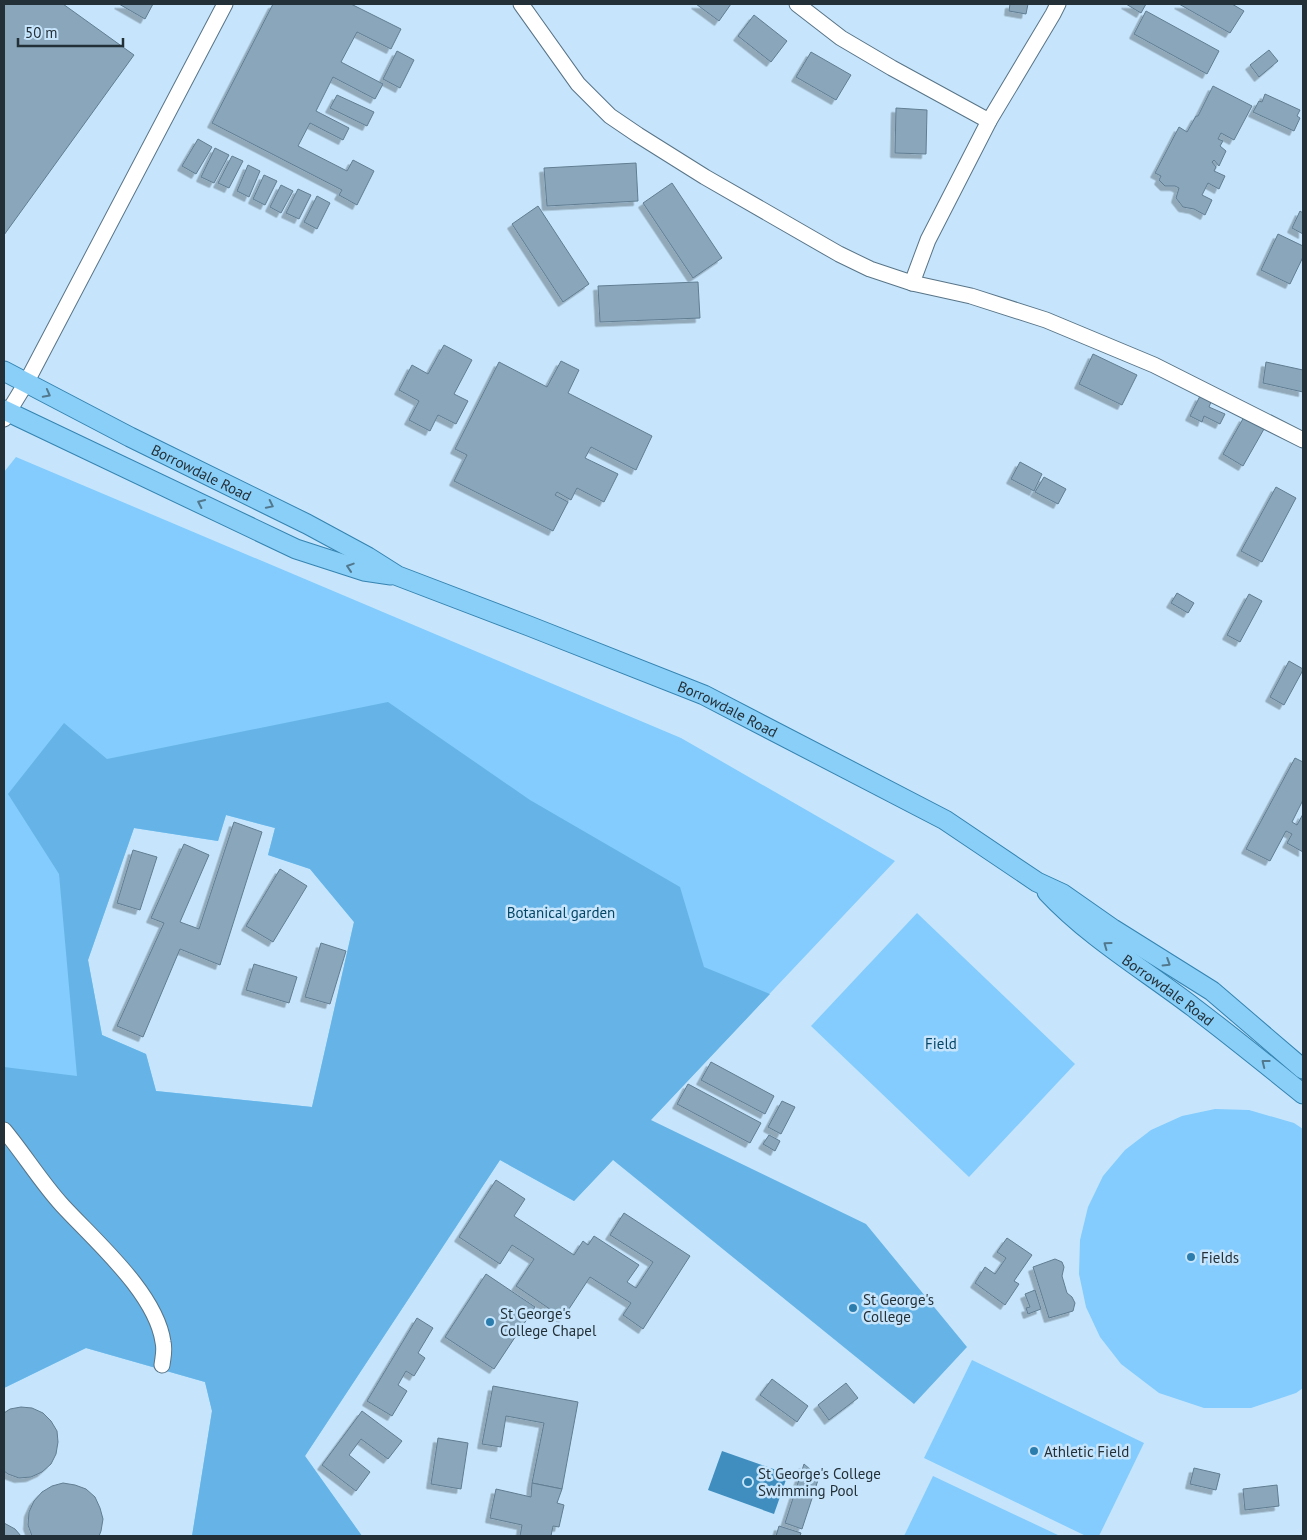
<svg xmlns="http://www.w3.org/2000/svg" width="1307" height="1540" viewBox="0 0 1307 1540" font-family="'PT Sans',sans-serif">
	<defs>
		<filter id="shadow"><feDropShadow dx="-4.5" dy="4.5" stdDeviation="0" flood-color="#0004"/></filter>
	</defs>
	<rect width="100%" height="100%" fill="#c6e5fc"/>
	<g fill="#83ccfd" fill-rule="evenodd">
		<path d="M 16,457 L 681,738 L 895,861 L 574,1201 L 500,1160 L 305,1456 L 362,1536 L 192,1536 L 212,1411 L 205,1382 L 86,1348 L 4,1388 L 4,472 ZM 226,815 L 275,828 L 268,855 L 310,869 L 354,922 L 312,1107 L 156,1091 L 146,1054 L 102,1035 L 88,960 L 134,828 L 218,841 Z"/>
		<polygon points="917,913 1075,1064 969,1177 811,1026"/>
		<polygon points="1215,1109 1249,1110 1294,1123 1303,1129 1303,1388 1296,1393 1251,1408 1204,1408 1159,1393 1121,1364 1100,1337 1086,1307 1079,1274 1080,1240 1088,1207 1103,1176 1125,1150 1151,1130 1182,1116"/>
		<polygon points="972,1360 1144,1443 1099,1536 1086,1536 924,1458"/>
		<polygon points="933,1476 1060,1536 904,1536"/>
	</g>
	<path fill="#66b4e7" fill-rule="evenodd" d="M 388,702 L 530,800 L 680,887 L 704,967 L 770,994 L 651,1120 L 866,1224 L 967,1347 L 914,1404 L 613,1160 L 574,1201 L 500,1160 L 305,1456 L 362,1536 L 192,1536 L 212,1411 L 205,1382 L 86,1348 L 4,1388 L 4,1067 L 77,1076 L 59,874 L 8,794 L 64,723 L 107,759 ZM 226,815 L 275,828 L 268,855 L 310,869 L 354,922 L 312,1107 L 156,1091 L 146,1054 L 102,1035 L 88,960 L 134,828 L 218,841 Z"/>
	<polygon fill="#3f8ebf" points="722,1451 788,1474 774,1514 708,1490"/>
	<g fill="#89a6bb" stroke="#617d91" filter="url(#shadow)">
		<polygon points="4,4 63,4 134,55 4,235"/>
		<polygon points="119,4 153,4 145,19"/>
		<polygon points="273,4 351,4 401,29 391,49 357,32 341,62 383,84 375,99 333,77 316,111 349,128 343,140 310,123 298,146 347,171 353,160 374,171 357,205 339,195 342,190 212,123"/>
		<polygon points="696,4 731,4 719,21"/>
		<polygon points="1010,4 1028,4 1026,14 1009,11"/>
		<polygon points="1126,4 1146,4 1141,13"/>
		<polygon points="1179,4 1232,4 1244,11 1230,33"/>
		<polygon points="1146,11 1219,51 1207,74 1134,34"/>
		<polygon points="754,15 787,41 771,62 738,36"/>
		<polygon points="1269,50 1278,61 1259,77 1250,65"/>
		<polygon points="397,51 414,60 400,88 383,79"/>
		<polygon points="811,52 851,75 836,100 796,77"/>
		<polygon points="1213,86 1252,106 1234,140 1221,133 1218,139 1223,141 1220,146 1226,151 1219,166 1214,160 1212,162 1216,167 1214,171 1225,176 1219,189 1208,183 1202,195 1212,200 1205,215 1194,209 1183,207 1176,198 1179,188 1175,186 1165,186 1159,180 1161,176 1155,173 1179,127 1187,132 1196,116 1198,116"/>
		<polygon points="1265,94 1300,110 1297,116 1300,118 1294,131 1253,112 1259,101 1262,102"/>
		<polygon points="337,95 374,112 367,126 330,108"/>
		<polygon points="896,108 927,110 926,154 895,153"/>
		<polygon points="198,139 212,147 196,174 182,166"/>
		<polygon points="215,148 229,155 214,183 201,177"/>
		<polygon points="232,156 243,161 229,188 218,183"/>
		<polygon points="636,163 638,201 547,206 544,168"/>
		<polygon points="248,165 260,171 249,197 237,191"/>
		<polygon points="264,175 277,181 265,205 253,199"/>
		<polygon points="672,183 722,258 693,278 643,203"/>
		<polygon points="281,185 293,191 281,213 270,207"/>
		<polygon points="298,189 311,195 299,219 286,213"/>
		<polygon points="317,196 330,203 317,229 304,222"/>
		<polygon points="538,206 589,284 563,302 512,224"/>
		<polygon points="1300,211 1303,213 1303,234 1292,228"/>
		<polygon points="1278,234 1303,246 1303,257 1290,284 1261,270"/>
		<polygon points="698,282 700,318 600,322 598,286"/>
		<polygon points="444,345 472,360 454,394 468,401 456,424 438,415 430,431 409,420 419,401 399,390 412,365 428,374"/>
		<polygon points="1093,354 1137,375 1122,405 1079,384"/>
		<polygon points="561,361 579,370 568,393 652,436 636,470 591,447 585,458 618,474 604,502 577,488 571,500 557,492 555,495 568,502 553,531 454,481 467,455 455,449 499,362 547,387"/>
		<polygon points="1266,362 1303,370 1303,392 1263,383"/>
		<polygon points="1200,396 1211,402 1209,407 1225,414 1220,424 1204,416 1202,422 1190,416"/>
		<polygon points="1244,417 1264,429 1243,466 1223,454"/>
		<polygon points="1020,462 1042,474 1034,491 1011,479"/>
		<polygon points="1044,477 1066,489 1058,504 1035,492"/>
		<polygon points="1276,487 1296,498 1262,562 1241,551"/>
		<polygon points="1177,593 1194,603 1188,613 1171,603"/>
		<polygon points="1249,594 1262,601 1240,642 1227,635"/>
		<polygon points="1289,661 1303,669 1303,670 1284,705 1270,697"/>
		<polygon points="1295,758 1303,762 1303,800 1292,822 1297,825 1303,814 1303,852 1287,843 1292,834 1286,831 1270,861 1246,849"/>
		<polygon points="234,822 262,832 220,965 180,949 143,1037 117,1026 164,923 151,918 184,844 209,855 180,922 199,929"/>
		<polygon points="133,850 157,857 140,910 117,903"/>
		<polygon points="280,869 307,886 273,942 246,926"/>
		<polygon points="321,943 346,951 330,1004 305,997"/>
		<polygon points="254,964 297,977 289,1003 246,990"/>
		<polygon points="711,1062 774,1096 765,1114 701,1080"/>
		<polygon points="688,1084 761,1123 750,1143 677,1104"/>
		<polygon points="782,1101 795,1107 781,1134 768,1127"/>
		<polygon points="769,1135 780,1141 775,1151 763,1144"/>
		<polygon points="496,1180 525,1199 514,1216 574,1255 583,1241 588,1245 594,1236 639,1265 627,1282 636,1288 653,1262 610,1235 624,1213 690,1256 643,1329 623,1315 631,1303 590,1277 563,1318 516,1286 534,1259 512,1245 500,1264 459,1237"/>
		<polygon points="1007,1238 1032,1255 1014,1281 1019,1284 1005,1305 975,1283 985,1267 995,1274 1006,1258 997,1252"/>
		<polygon points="1055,1259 1062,1262 1064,1267 1062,1276 1067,1293 1072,1297 1075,1303 1073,1311 1049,1318 1033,1267"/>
		<polygon points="486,1274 535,1307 494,1369 445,1337"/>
		<polygon points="1035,1290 1041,1309 1028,1314 1026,1308 1030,1307 1025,1294"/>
		<polygon points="417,1318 433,1328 418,1353 425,1358 414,1376 406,1371 398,1385 407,1391 392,1416 367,1401"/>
		<polygon points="772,1379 808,1406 797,1422 760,1395"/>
		<polygon points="846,1383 858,1398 829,1420 818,1405"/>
		<polygon points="493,1386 578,1402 562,1489 532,1483 544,1423 506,1416 501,1447 482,1444"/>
		<polygon points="21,1407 32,1408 43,1413 51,1421 57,1431 58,1442 56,1454 51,1464 42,1472 31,1477 19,1478 8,1474 4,1471 4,1413 10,1409"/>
		<polygon points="362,1411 402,1441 388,1459 361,1439 349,1455 370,1472 356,1491 322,1465"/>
		<polygon points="438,1438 468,1443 461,1489 431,1484"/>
		<polygon points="804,1464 819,1477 802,1529 785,1523"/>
		<polygon points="1194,1468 1220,1474 1216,1490 1190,1484"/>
		<polygon points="63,1483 75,1485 86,1489 95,1497 100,1508 103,1519 101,1531 99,1536 32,1536 28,1525 29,1512 34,1501 42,1492 52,1486"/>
		<polygon points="532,1483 562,1489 557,1503 564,1505 559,1527 553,1526 551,1536 520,1536 522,1525 490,1518 496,1489 531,1497"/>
		<polygon points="1277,1485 1279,1506 1245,1510 1243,1489"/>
		<polygon points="4,1523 15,1529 21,1536 4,1536"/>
		<polygon points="779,1526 801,1533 800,1536 776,1536"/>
	</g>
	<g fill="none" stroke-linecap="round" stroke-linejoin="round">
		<g stroke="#587487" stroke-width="17">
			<g id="minor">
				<polyline points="521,4 578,84 610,116 638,135 705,177 839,254 870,269 912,283 971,296 1046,320 1154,365 1303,440"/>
				<polyline points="797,4 841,38 892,68 989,121"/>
				<polyline points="912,283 928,240 989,121 1053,14 1058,4"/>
				<polyline points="4,419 26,383 225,4"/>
				<path d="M 4,1130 C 24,1154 41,1182 62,1205 C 95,1241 156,1293 163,1342 C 165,1350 163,1357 162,1365"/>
			</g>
		</g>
		<g stroke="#3483b1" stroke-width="21">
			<g id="major">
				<path id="s1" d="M 4,371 L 130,437 L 307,524 L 368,557 L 398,576 L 529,626 L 704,695 L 945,820 L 1037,882 L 1063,894 L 1113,929 L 1212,991 L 1303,1069"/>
				<polyline points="4,410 296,549 364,571 391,575"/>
				<path id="s2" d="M 1047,892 C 1089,937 1143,969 1193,1007 C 1230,1035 1267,1065 1303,1094"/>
			</g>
		</g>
		<use href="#minor" stroke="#fff" stroke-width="15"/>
		<use href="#major" stroke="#8acff7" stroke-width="19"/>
	</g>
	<defs><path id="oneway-chevron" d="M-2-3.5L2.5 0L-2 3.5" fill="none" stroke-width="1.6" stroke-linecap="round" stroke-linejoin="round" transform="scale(1.25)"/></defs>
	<g stroke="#52788e">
		<use href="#oneway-chevron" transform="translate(47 394) rotate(28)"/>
		<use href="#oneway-chevron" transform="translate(201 503) rotate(-155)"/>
		<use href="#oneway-chevron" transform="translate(270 505) rotate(26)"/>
		<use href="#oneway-chevron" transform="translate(350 567) rotate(-162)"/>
		<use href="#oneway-chevron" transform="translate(1107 945) rotate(-144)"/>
		<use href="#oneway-chevron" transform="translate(1167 963) rotate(32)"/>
		<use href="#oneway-chevron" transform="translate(1265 1063) rotate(-142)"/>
	</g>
	<g fill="#2b7dae" stroke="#c6e5fc" stroke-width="2">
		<circle cx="1191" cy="1257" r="5"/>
		<circle cx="853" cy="1308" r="5"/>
		<circle cx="490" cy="1322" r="5"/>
		<circle cx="1034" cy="1451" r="5"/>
		<circle cx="748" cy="1482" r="5"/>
	</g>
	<g text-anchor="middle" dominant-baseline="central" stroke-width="5" stroke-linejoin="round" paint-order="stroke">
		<g font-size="15" fill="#243038" stroke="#c6e5fc">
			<text stroke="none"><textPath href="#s1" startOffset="222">Borrowdale Road</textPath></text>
			<text stroke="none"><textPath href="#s1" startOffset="800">Borrowdale Road</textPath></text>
			<text stroke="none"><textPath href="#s2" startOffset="156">Borrowdale Road</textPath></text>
		</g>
		<g font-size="15" fill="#054667" stroke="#c6e5fc">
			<text x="561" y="912">Botanical garden</text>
			<text x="941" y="1043">Field</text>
		</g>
		<g font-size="15" fill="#243038" stroke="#c6e5fc" text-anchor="start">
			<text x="1201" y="1257">Fields</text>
			<text x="863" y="1299">St George's<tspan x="863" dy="17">College</tspan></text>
			<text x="500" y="1313">St George's<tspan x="500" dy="17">College Chapel</tspan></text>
			<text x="1044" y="1451">Athletic Field</text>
			<text x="758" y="1473">St George's College<tspan x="758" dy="17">Swimming Pool</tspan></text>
		</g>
	</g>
	<rect width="1307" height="1540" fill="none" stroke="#243038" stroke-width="10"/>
	<path d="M18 38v8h105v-8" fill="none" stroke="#243038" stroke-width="2.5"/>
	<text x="25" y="38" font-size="15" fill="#243038" stroke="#c6e5fc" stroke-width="4" paint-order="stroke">50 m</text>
</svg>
